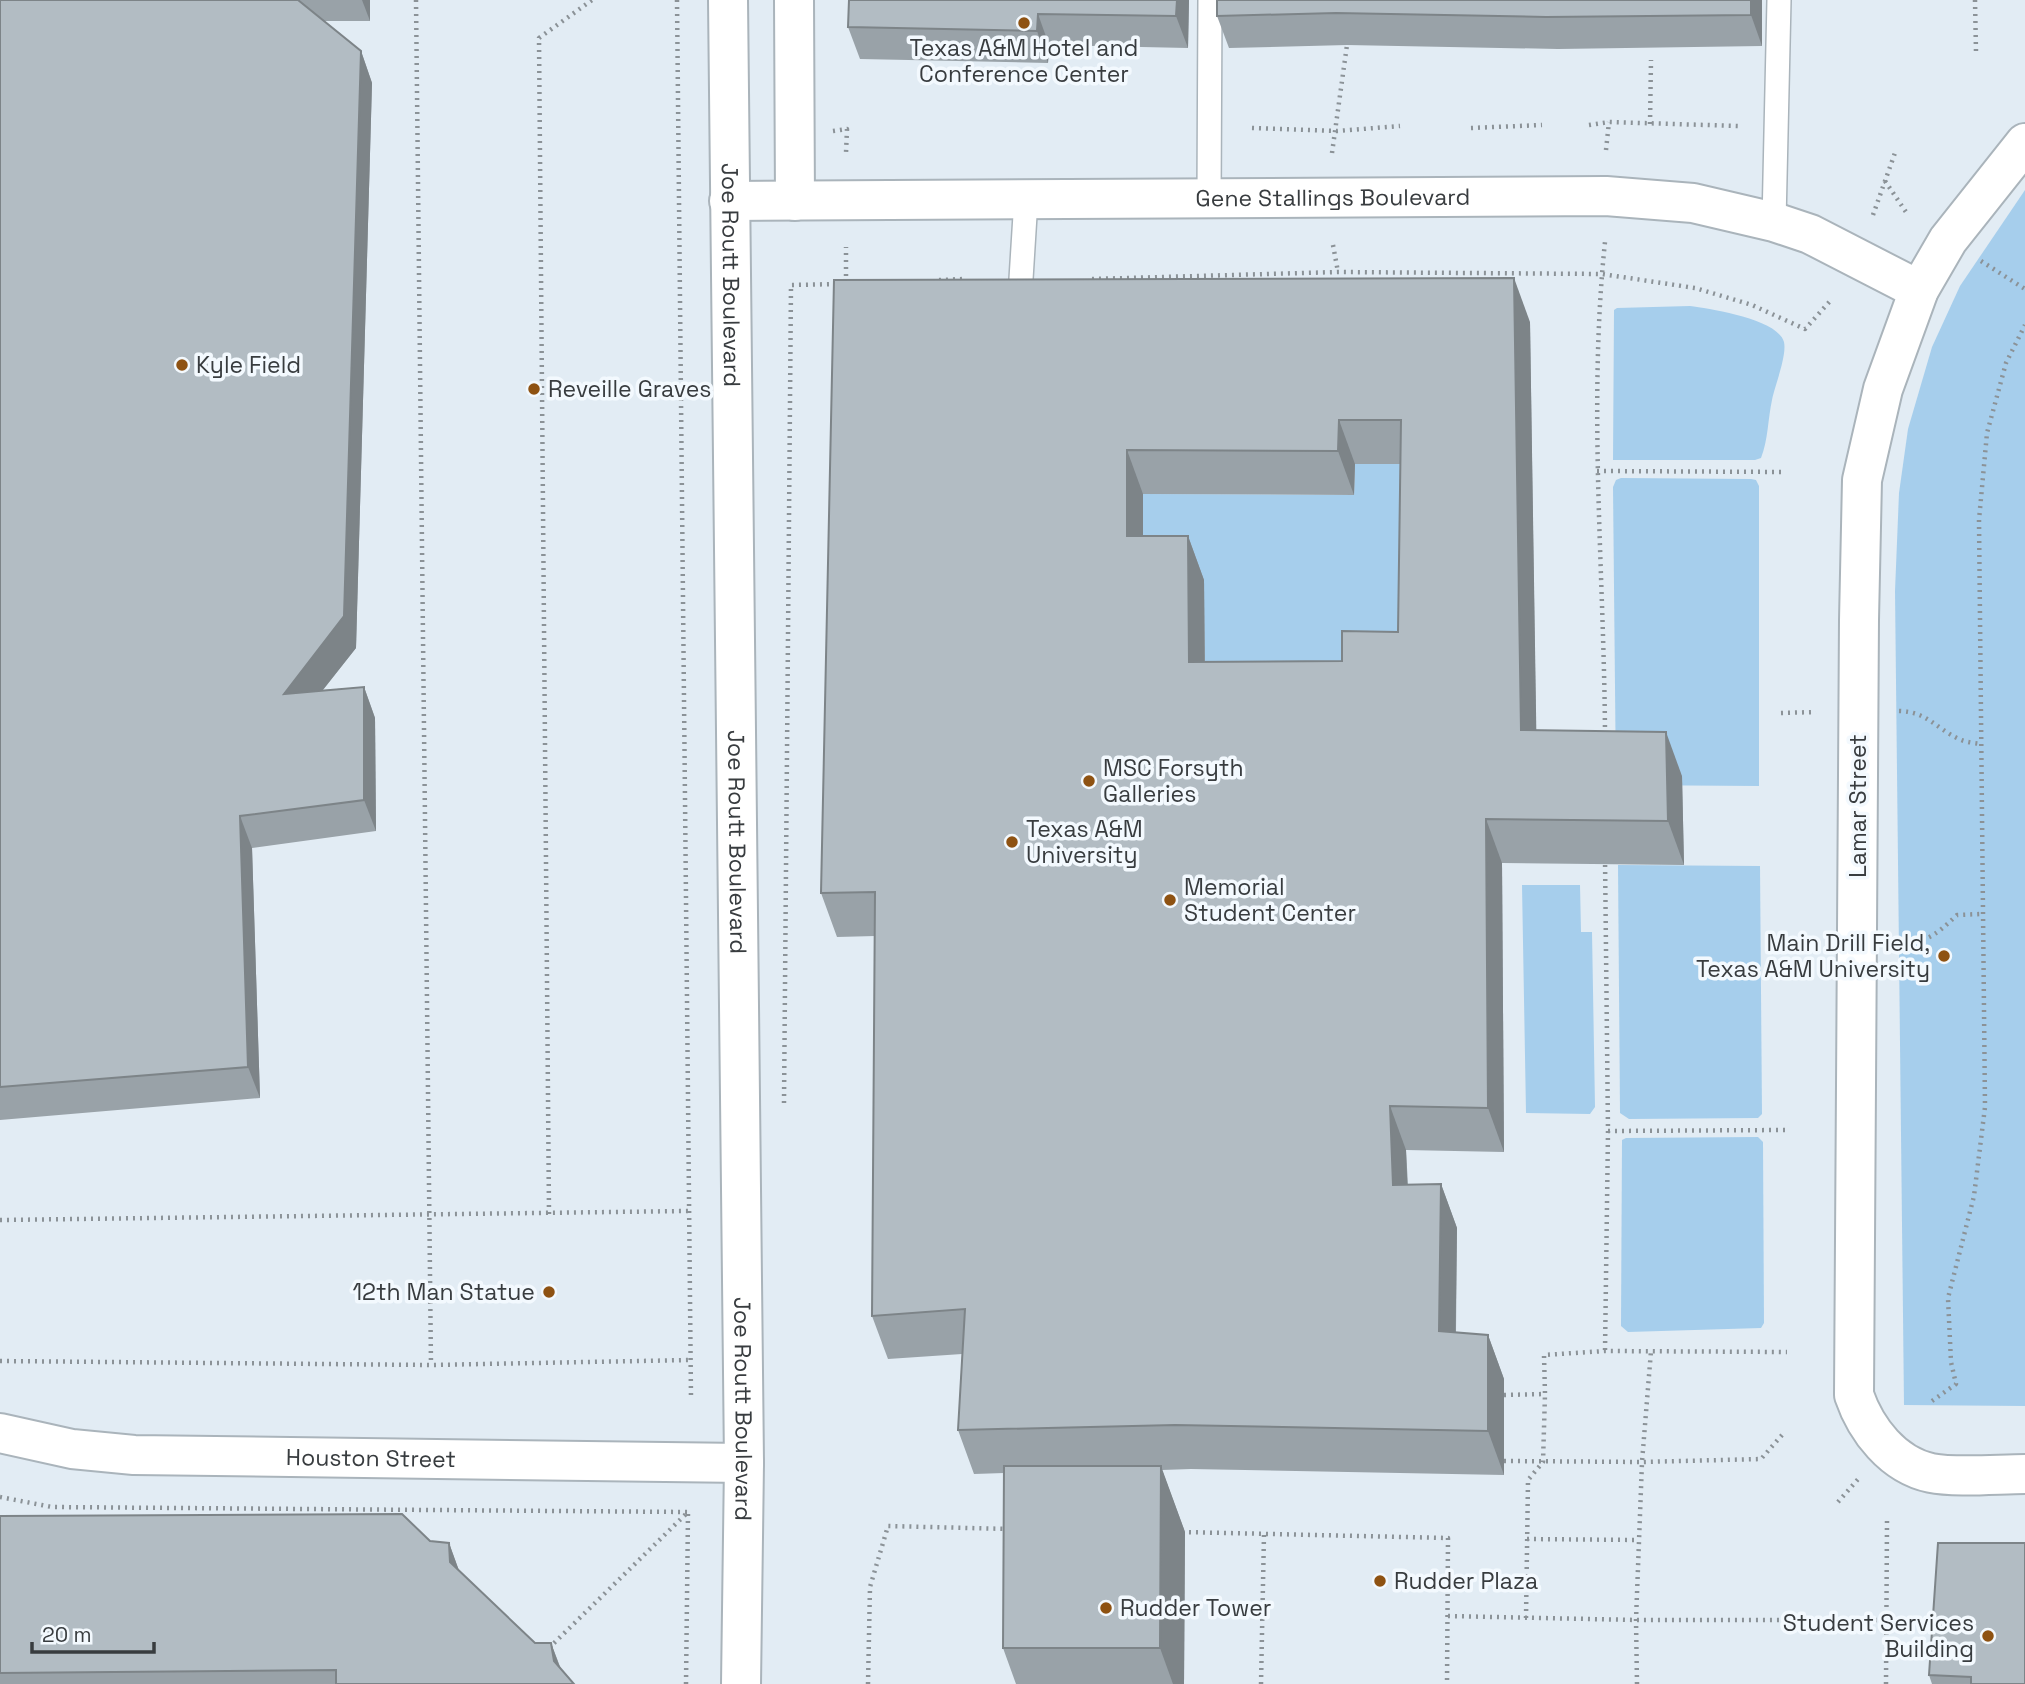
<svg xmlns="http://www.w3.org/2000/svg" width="2025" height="1684" viewBox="0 0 2025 1684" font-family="'Space Grotesk',sans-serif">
	<rect width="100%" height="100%" fill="#e2ecf4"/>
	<g fill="#a6ceec">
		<polygon points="2025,190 2025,1406 1904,1405 1895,591 1899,493 1908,429 1932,347 1960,286"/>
		<path d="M 1690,306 C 1711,309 1778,319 1784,342 C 1787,356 1775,385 1772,400 C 1768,418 1768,441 1761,458 L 1755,460 L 1613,460 L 1614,310 L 1617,308 Z"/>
		<polygon points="1355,464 1417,464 1414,676 1205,706 1143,580 1143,494 1354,495"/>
		<polygon points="1621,478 1751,479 1756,480 1759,486 1759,786 1616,785 1613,487 1616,480"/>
		<polygon points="1618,865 1760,866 1762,1114 1758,1118 1629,1119 1620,1113"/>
		<polygon points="1522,885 1580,885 1581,932 1592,932 1595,1107 1590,1114 1526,1113"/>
		<polygon points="1758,1137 1763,1142 1764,1323 1761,1328 1628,1332 1621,1326 1622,1140 1626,1138"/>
	</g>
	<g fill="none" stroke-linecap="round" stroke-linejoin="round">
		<g stroke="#aab4bb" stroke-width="26">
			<g id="service">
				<polyline points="1209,198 1210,0"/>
				<polyline points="1774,222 1779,0"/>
				<polyline points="1019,311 1026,199"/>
			</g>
		</g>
		<g stroke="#aab4bb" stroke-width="42">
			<g id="minor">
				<path id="s1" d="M 728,0 L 744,1463 L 741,1684"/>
				<polyline points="794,0 795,201"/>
				<path d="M 2025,143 L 1948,240 L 1919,290 L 1883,389 L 1862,480 L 1859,620 L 1854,1395 C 1866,1430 1893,1465 1931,1473 C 1955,1478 1999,1474 2025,1474"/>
				<path id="s2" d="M 729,201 L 1606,196 L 1693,203 L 1774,222 L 1810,234 L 1919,290"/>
				<path id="s3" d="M 0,1433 L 72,1449 L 134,1455 L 744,1463"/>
			</g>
		</g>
		<g stroke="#8b9297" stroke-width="4.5" stroke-dasharray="2 5" stroke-linecap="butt">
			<polyline points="416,0 431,1365"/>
			<polyline points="677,0 691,1398"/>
			<polyline points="1975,0 1976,52"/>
			<polyline points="1650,124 1651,60"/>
			<polyline points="1589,125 1609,122 1739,126"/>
			<polyline points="1252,128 1337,131 1400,126"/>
			<polyline points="1471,128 1542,125"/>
			<polyline points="833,131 847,129 846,153"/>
			<polyline points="1606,150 1609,122"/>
			<polyline points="1332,153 1347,45"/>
			<polyline points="1885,181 1906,212"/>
			<polyline points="1873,215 1896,150"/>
			<polyline points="1333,245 1338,272"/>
			<polyline points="1981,261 2025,289"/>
			<polyline points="1092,279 1338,272 1602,274 1695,288 1752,305 1805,329 1832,299"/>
			<polyline points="939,280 963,279"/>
			<polyline points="846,283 846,247"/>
			<polyline points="1597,471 1784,472"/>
			<path d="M 1899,711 C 1928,712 1935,728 1959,739 C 1965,742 1974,743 1981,744"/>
			<polyline points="1781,713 1816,712"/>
			<path d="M 1605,734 C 1604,570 1588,405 1605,242"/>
			<polyline points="1605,858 1608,1131 1605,1351"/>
			<polyline points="1780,944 1817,945"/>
			<path d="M 1895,944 C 1926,943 1935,936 1957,915 L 1981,914"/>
			<polyline points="784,1103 791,285 840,284"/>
			<polyline points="1608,1131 1785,1130"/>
			<polyline points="549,1214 539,38 592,0"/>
			<polyline points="0,1220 688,1211"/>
			<polyline points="0,1361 431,1365 691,1360"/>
			<polyline points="1504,1395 1545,1394 1544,1355 1605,1351 1787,1352"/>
			<polyline points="1932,1401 1956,1384 1951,1362 1948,1298 1974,1196 1985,1107 1979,520 1987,433 2006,363 2025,325"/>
			<polyline points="1504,1461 1642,1462 1651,1351"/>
			<polyline points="0,1497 52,1507 688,1512"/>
			<polyline points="1838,1502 1859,1478"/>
			<polyline points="1182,1532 1448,1538 1447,1684"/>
			<polyline points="1527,1539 1639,1540"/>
			<polyline points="1448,1616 1636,1620 1885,1620"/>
			<polyline points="1526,1618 1528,1480 1543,1462 1545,1394"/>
			<polyline points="549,1648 688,1512"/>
			<polyline points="686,1684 688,1513"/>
			<polyline points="868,1684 870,1587 888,1526 1009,1529"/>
			<polyline points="1261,1684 1264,1534"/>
			<polyline points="1637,1684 1636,1620 1642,1462 1761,1459 1783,1434"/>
			<polyline points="1886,1684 1887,1521"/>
		</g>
		<use href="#service" stroke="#fff" stroke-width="23"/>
		<use href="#minor" stroke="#fff" stroke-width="38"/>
	</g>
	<g fill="#99a2a8" fill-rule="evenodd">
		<polygon points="0,0 370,0 370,21 324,21 361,51 372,83 356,648 323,690 364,687 375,718 376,831 252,848 260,1098 0,1120"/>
		<polygon points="849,0 1189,0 1188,48 1049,45 1048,63 860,59 848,27"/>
		<polygon points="1762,0 1762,46 1558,49 1347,45 1229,48 1217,16"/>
		<path d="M 834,280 L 1530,322 L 1536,731 L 1682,776 L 1684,865 L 1502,863 L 1504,1152 L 1406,1150 L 1408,1185 L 1441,1184 L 1457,1228 L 1456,1333 L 1488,1335 L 1504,1379 L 1504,1475 L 1191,1469 L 1162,1470 L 1185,1532 L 1184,1684 L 1016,1684 L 1003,1648 L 1004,1473 L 974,1474 L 958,1430 L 962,1354 L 888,1359 L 872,1316 L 875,936 L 837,937 L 821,893 ZM 1355,464 L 1400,464 L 1398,632 L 1342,661 L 1205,662 L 1204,580 L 1188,536 L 1143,536 L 1143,494 L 1354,495 Z"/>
		<polygon points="0,1516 449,1543 459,1571 535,1643 551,1643 561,1669 574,1684 0,1684"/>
		<polygon points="2025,1543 2025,1684 1932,1684 1929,1675"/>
	</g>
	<g fill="#7d8488">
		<polygon points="362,0 370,0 370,21"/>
		<polygon points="1177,0 1189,0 1188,48 1176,16"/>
		<polygon points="1751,0 1762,0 1762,46 1751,15"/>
		<polygon points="1038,14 1049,45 1048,63 1037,31"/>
		<polygon points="361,51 372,83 356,648 295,725 284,694"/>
		<polygon points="1514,278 1530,322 1537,774 1521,730"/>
		<polygon points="1339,420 1355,464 1354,495 1338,451"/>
		<polygon points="1127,450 1143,494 1143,580 1127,536"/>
		<polygon points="1188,536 1204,580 1205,706 1189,662"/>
		<polygon points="364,687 375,718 376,831 364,800"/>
		<polygon points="1666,732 1682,776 1684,865 1668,821"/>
		<polygon points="240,816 252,848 260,1098 248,1067"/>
		<polygon points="1486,819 1502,863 1504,1152 1488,1108"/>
		<polygon points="1390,1106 1406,1150 1409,1229 1393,1185"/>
		<polygon points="1441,1184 1457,1228 1455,1375 1439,1331"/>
		<polygon points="1488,1335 1504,1379 1504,1475 1488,1431"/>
		<polygon points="1161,1466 1185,1532 1184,1684 1173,1684 1160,1648"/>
		<polygon points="449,1543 465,1587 450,1562"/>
		<polygon points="551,1643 566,1684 554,1661"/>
	</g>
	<g fill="#b2bcc3" stroke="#7d8488" stroke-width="2" fill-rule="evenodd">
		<polygon points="0,0 298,0 361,51 344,616 284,694 364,687 364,800 240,816 248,1067 0,1087"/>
		<polygon points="849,0 1177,0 1176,16 1038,14 1037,31 848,27"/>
		<polygon points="1217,0 1751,0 1751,15 1546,17 1336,13 1217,16"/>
		<path d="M 1514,278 L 1521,730 L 1666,732 L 1668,821 L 1486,819 L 1488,1108 L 1390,1106 L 1393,1185 L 1441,1184 L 1439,1331 L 1488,1335 L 1488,1431 L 1175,1425 L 958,1430 L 965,1309 L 872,1316 L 875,892 L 821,893 L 834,280 ZM 1339,420 L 1401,420 L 1398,632 L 1342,631 L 1342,661 L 1189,662 L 1188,536 L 1127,536 L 1127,450 L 1338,451 Z"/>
		<polygon points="1004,1466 1161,1466 1160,1648 1003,1648"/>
		<polygon points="402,1514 430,1541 449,1543 450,1562 535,1643 551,1643 554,1661 574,1684 336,1684 336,1670 0,1673 0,1516"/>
		<polygon points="1938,1543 2025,1543 2025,1684 1971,1684 1971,1677 1929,1675"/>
	</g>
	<g fill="#8e5212" stroke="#f3f9fe" stroke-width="2.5">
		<circle cx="1024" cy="23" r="7"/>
		<circle cx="182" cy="365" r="7"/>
		<circle cx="534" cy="389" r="7"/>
		<circle cx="1089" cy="781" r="7"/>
		<circle cx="1012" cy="842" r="7"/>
		<circle cx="1170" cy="900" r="7"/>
		<circle cx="1944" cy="956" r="7"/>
		<circle cx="549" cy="1292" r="7"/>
		<circle cx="1380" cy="1581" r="7"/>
		<circle cx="1106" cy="1608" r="7"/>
		<circle cx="1988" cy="1636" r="7"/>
	</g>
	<g text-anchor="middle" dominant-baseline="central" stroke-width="7" stroke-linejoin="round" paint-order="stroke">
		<g font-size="23" fill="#383c3f" stroke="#f3f9fe" text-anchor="start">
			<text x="1024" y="48" text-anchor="middle">Texas A&amp;M Hotel and<tspan x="1024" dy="26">Conference Center</tspan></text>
			<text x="196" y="365">Kyle Field</text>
			<text x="548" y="389">Reveille Graves</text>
			<text x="1103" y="768">MSC Forsyth<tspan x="1103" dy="26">Galleries</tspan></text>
			<text x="1026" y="829">Texas A&amp;M<tspan x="1026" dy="26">University</tspan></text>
			<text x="1184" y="887">Memorial<tspan x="1184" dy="26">Student Center</tspan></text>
			<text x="1930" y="943" text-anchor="end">Main Drill Field,<tspan x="1930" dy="26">Texas A&amp;M University</tspan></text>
			<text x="535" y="1292" text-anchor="end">12th Man Statue</text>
			<text x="1394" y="1581">Rudder Plaza</text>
			<text x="1120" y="1608">Rudder Tower</text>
			<text x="1974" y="1623" text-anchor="end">Student Services<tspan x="1974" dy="26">Building</tspan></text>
		</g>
		<g font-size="23" fill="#383c3f" stroke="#f3f9fe">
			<text stroke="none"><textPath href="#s2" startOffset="604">Gene Stallings Boulevard</textPath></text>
			<text stroke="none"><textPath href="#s1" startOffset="275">Joe Routt Boulevard</textPath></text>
			<text transform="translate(1858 806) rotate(-90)">Lamar Street</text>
			<text stroke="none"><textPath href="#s1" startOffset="842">Joe Routt Boulevard</textPath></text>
			<text stroke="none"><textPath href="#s1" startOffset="1409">Joe Routt Boulevard</textPath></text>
			<text stroke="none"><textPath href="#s3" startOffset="373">Houston Street</textPath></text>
		</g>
	</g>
	<path d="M32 1642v10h122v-10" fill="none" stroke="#383c3f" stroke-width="3.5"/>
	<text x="42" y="1642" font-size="21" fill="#383c3f" stroke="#f3f9fe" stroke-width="5" paint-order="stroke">20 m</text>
</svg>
